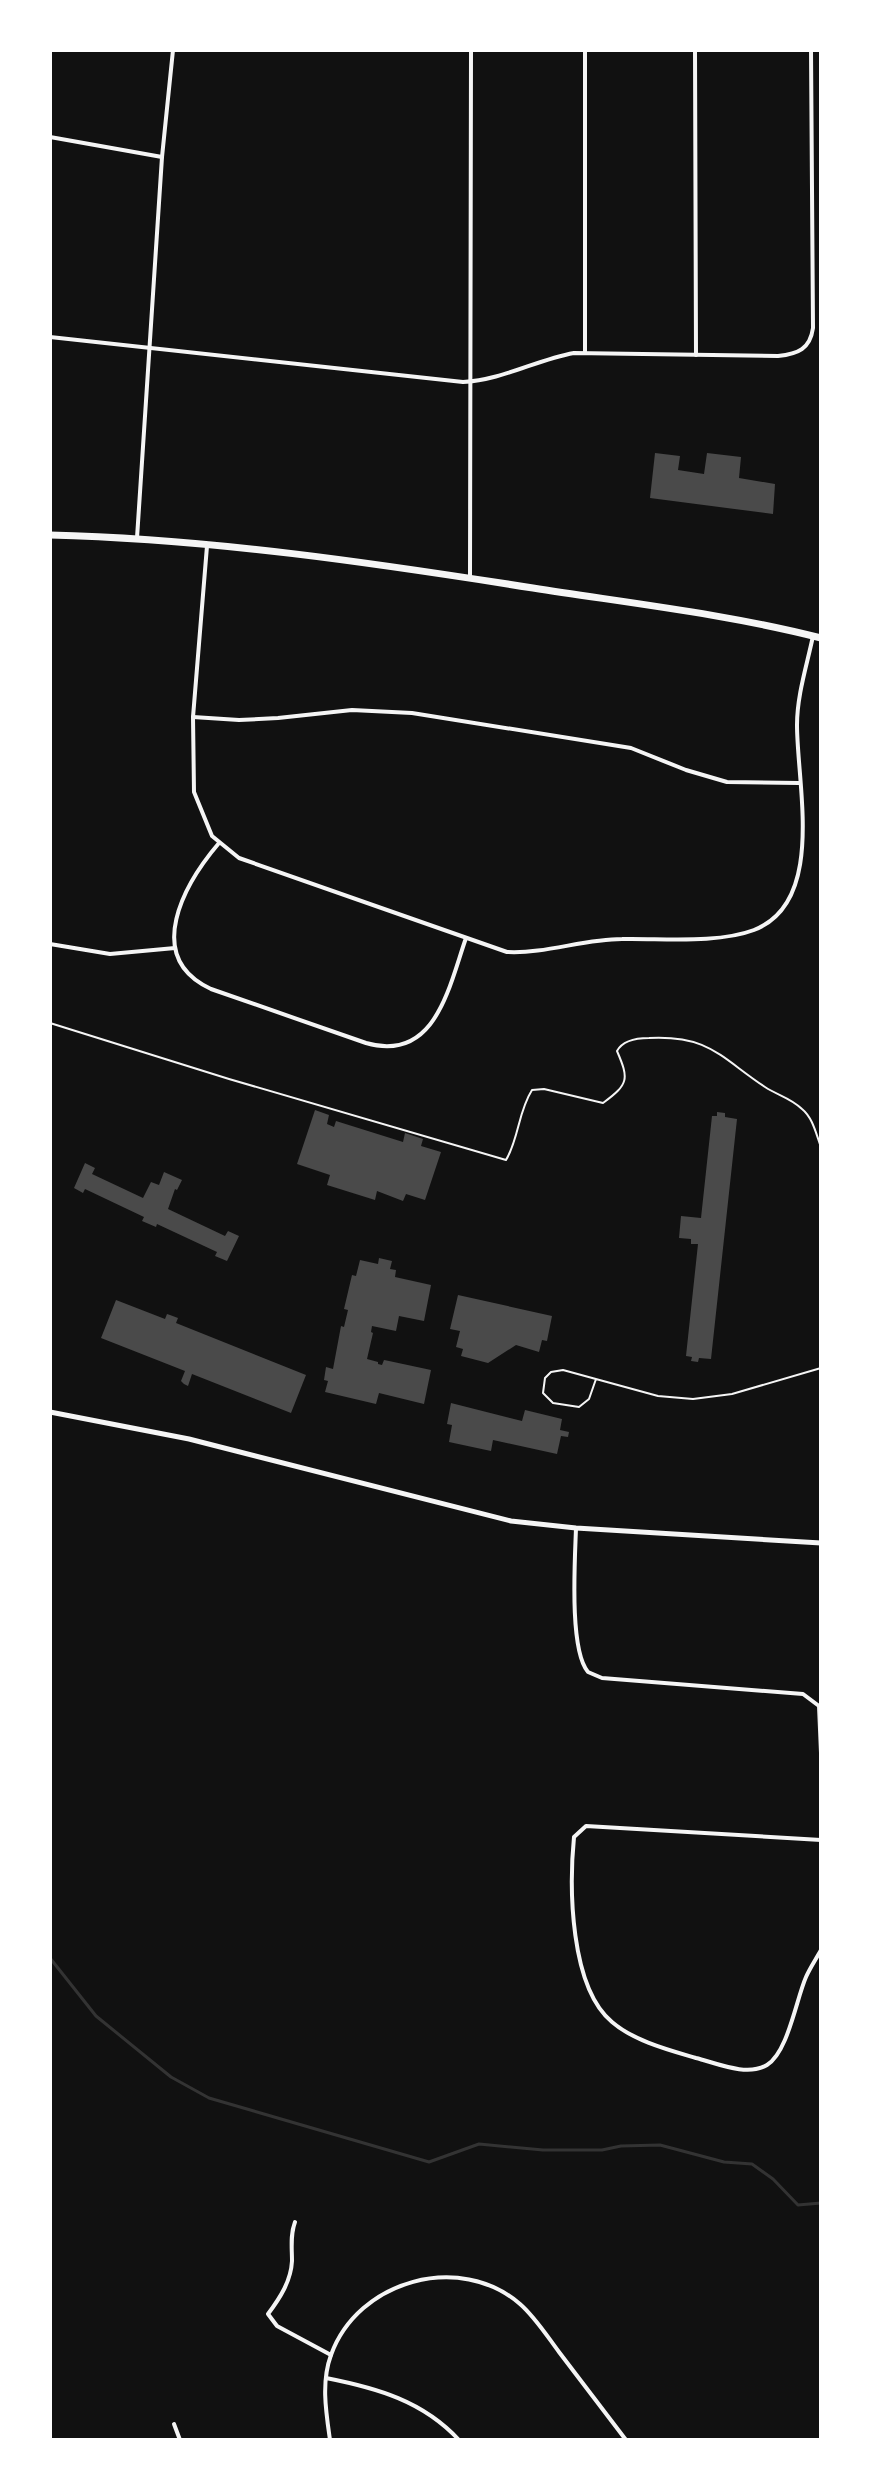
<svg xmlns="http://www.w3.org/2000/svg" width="871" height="2490" viewBox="0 0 871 2490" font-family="'Source Sans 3',sans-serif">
	<rect width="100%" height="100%" fill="#111"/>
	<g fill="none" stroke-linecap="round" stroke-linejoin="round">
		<polyline stroke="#333" stroke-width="3" points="50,1958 96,2016 171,2077 209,2098 429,2162 479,2144 543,2150 602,2150 621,2146 660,2145 724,2162 752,2164 773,2179 798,2205 821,2203"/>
	</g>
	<g fill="#4a4a4a">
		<polygon points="655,453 680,456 678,470 704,474 707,453 741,457 739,478 775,484 773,514 650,498"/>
		<polygon points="315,1110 329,1115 327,1124 334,1127 336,1121 403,1142 405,1133 423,1139 421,1146 441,1152 425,1200 406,1194 403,1201 377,1191 375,1200 327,1185 330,1175 297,1164"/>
		<polygon points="717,1112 725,1113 725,1117 737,1119 711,1359 699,1358 698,1362 691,1361 692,1357 686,1356 698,1244 691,1244 691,1239 679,1238 681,1216 701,1218 712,1116 717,1116"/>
		<polygon points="85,1163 95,1168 92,1174 143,1198 151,1182 159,1185 164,1172 182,1180 177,1190 175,1189 168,1209 225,1236 228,1231 239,1236 227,1261 215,1256 217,1252 157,1224 156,1227 142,1221 144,1217 85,1189 83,1193 74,1188"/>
		<polygon points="379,1258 392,1261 390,1269 396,1270 395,1277 431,1285 424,1321 399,1316 396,1331 372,1326 371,1332 373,1333 367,1359 378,1362 378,1364 382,1365 384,1360 389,1361 431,1370 424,1404 379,1393 376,1404 325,1392 328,1381 324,1380 326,1367 333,1369 341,1326 344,1327 348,1310 344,1309 352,1275 356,1276 360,1260 378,1264"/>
		<polygon points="458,1295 552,1316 547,1341 542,1340 539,1352 516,1345 488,1363 461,1356 463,1349 456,1347 460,1331 450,1329"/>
		<polygon points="116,1300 165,1319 167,1314 170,1315 178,1318 176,1323 306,1375 291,1413 192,1374 188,1386 184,1384 181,1381 185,1371 101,1338"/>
		<polygon points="451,1403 522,1421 525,1410 562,1419 560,1430 569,1432 568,1437 561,1436 557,1454 493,1440 491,1451 449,1442 452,1425 447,1424"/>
	</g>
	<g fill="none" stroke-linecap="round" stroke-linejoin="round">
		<g stroke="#f5f5f5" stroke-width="2">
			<path d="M 50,1023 L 229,1079 L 506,1160 C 519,1138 518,1112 532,1090 L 544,1089 L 603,1103 C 629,1084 629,1079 617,1051 C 623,1040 637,1038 649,1038 C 709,1035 720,1057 765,1087 C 777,1095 791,1098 802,1109 C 813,1118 816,1134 821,1147"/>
			<polyline points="596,1379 589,1399 579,1407 553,1403 543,1393 545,1378 551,1372 563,1370 658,1396 693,1399 732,1394 821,1368"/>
		</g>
		<g stroke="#f5f5f5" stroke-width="4">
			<polyline points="695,50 696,355"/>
			<polyline points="50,137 162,157"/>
			<path d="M 50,337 L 463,382 C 502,380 536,360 574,353 L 778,356 C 798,354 810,349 813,328 L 811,50"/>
			<polyline points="585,352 585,50"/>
			<polyline points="137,538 162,157 173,50"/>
			<path d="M 207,546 L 193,717 L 194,792 L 212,836 L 239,858 L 507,952 C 546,954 583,939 622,939 C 661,938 717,944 754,930 C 826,902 797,786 797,725 C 797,695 807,665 813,636"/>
			<polyline points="470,578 471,50"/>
			<polyline points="193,717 239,720 278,718 352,710 412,713 631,748 686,770 727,782 799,783"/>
			<path d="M 219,843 C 185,883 142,957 211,989 L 366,1043 C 436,1063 449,986 466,938"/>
			<polyline points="50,944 110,954 175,948"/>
			<path d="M 576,1528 C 575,1559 569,1650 588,1672 L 602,1678 L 803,1694 L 819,1706 L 821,1753"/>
			<path d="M 821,1840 L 586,1826 L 574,1837 C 569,1888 570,1987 612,2022 C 634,2041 669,2050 696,2058 C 716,2063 747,2077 767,2065 C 788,2052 796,2000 806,1977 C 810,1968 816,1959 821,1950"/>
			<path d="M 295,2222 C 290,2235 292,2248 292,2261 C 291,2281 280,2298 268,2314 L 277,2326 L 331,2355"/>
			<path d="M 326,2378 C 377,2388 423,2401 459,2440"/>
			<polyline points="174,2424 180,2440"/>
			<path d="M 330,2440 C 326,2412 321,2382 331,2355 C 358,2280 460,2252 520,2304 C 535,2317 547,2336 559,2352 C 581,2381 604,2411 626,2440"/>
		</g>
		<polyline stroke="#f5f5f5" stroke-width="5" points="50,1412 189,1439 511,1521 576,1528 821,1543"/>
		<path stroke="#f5f5f5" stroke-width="7" d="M 50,535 C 212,539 374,563 533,588 C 629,603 727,614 821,638"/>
	</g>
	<rect width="871" height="2490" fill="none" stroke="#ffffff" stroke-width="104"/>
</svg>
